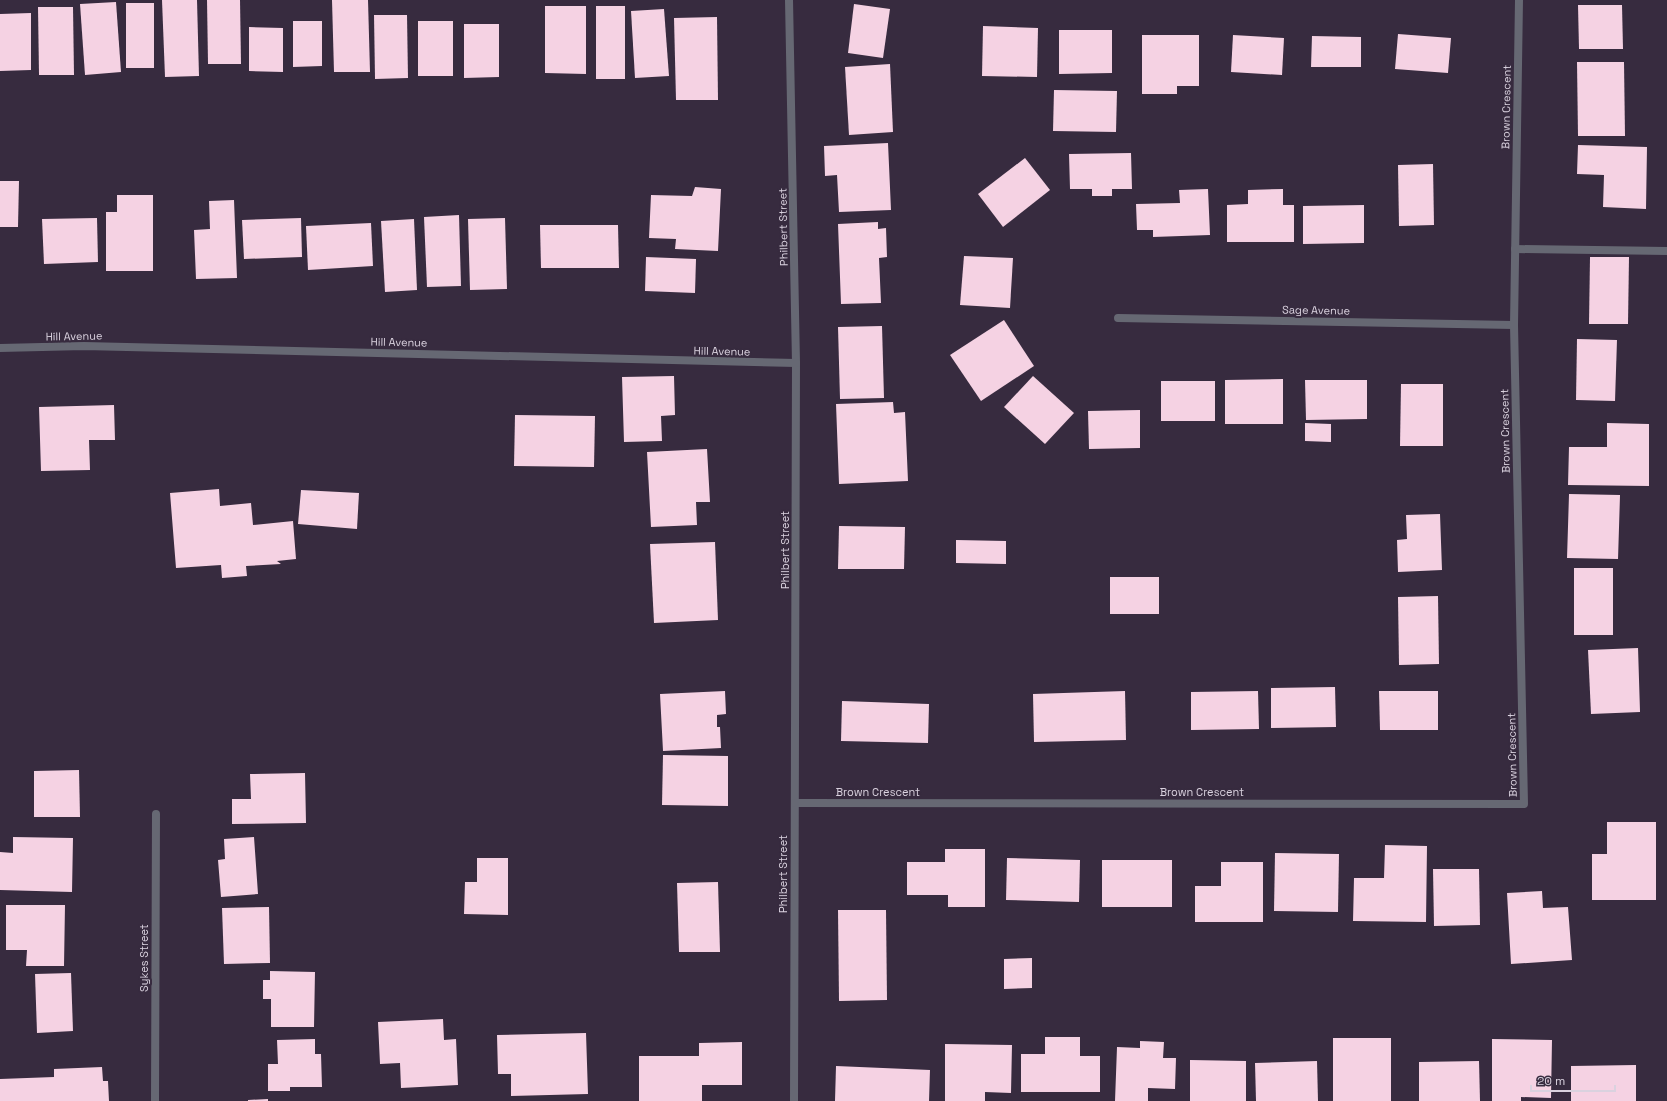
<svg xmlns="http://www.w3.org/2000/svg" width="1667" height="1101" viewBox="0 0 1667 1101" font-family="'Space Grotesk',sans-serif">
	<rect width="100%" height="100%" fill="#372b3f"/>
	<g fill="#f5d2e3">
		<polygon points="162,0 197,0 199,76 165,77"/>
		<polygon points="207,0 240,0 241,64 208,64"/>
		<polygon points="332,0 368,0 370,72 334,72"/>
		<polygon points="116,2 121,72 85,75 80,4"/>
		<rect x="126" y="3" width="28" height="65"/>
		<polygon points="854,4 890,9 883,58 848,53"/>
		<polygon points="1578,5 1622,5 1623,49 1579,49"/>
		<polygon points="545,6 586,6 586,74 545,73"/>
		<rect x="596" y="6" width="29" height="73"/>
		<polygon points="38,7 73,7 74,75 39,75"/>
		<polygon points="664,9 669,76 635,78 631,11"/>
		<polygon points="31,13 31,70 0,71 0,14"/>
		<polygon points="374,15 407,15 408,78 375,79"/>
		<polygon points="717,17 718,100 676,100 674,18"/>
		<polygon points="293,21 322,21 322,66 293,67"/>
		<rect x="418" y="21" width="35" height="55"/>
		<polygon points="464,24 499,24 499,77 464,78"/>
		<polygon points="983,26 1038,28 1037,77 982,76"/>
		<polygon points="249,27 283,28 283,72 249,71"/>
		<polygon points="1059,30 1112,30 1112,73 1059,74"/>
		<polygon points="1398,34 1451,38 1448,73 1395,69"/>
		<polygon points="1142,35 1199,35 1199,86 1177,86 1177,94 1142,94"/>
		<polygon points="1233,35 1284,38 1282,75 1231,72"/>
		<polygon points="1312,36 1361,37 1361,67 1311,67"/>
		<polygon points="1577,62 1624,62 1625,136 1578,136"/>
		<polygon points="890,64 893,132 849,135 845,67"/>
		<polygon points="1054,90 1117,91 1116,132 1053,131"/>
		<polygon points="888,143 891,210 839,212 837,175 825,176 824,146"/>
		<polygon points="1578,145 1647,147 1646,209 1603,207 1604,175 1577,174"/>
		<polygon points="1131,153 1132,189 1112,189 1112,196 1092,196 1092,189 1070,189 1069,154"/>
		<polygon points="1025,158 1050,190 1003,227 978,194"/>
		<polygon points="1433,164 1434,225 1399,226 1398,165"/>
		<polygon points="0,181 19,181 18,227 0,227"/>
		<polygon points="695,187 721,189 718,251 675,249 676,239 649,238 651,195 692,196"/>
		<polygon points="1208,189 1210,235 1153,237 1153,230 1137,230 1136,204 1180,203 1179,190"/>
		<polygon points="1283,189 1283,205 1294,205 1294,242 1227,242 1227,205 1248,204 1248,190"/>
		<polygon points="117,195 153,195 153,271 106,271 106,212 117,212"/>
		<polygon points="234,200 237,278 196,279 194,230 210,229 209,201"/>
		<polygon points="1364,205 1364,243 1303,244 1303,206"/>
		<polygon points="459,215 461,286 427,287 424,217"/>
		<polygon points="97,218 98,262 44,264 42,219"/>
		<polygon points="301,218 302,257 244,259 242,220"/>
		<polygon points="505,218 507,289 470,290 468,219"/>
		<polygon points="414,219 417,290 385,292 381,221"/>
		<polygon points="878,222 878,229 886,228 887,257 879,258 881,303 841,304 838,224"/>
		<polygon points="371,223 373,266 308,270 306,226"/>
		<polygon points="540,225 618,225 619,268 541,268"/>
		<polygon points="964,256 1013,258 1010,308 960,305"/>
		<polygon points="646,257 696,259 695,293 645,291"/>
		<polygon points="1590,257 1629,257 1628,324 1589,324"/>
		<polygon points="1004,320 1034,366 981,401 950,355"/>
		<polygon points="882,326 884,398 840,399 838,327"/>
		<polygon points="1577,339 1617,340 1615,401 1576,400"/>
		<polygon points="674,376 675,415 661,416 662,441 624,442 622,377"/>
		<polygon points="1033,376 1074,413 1045,444 1004,407"/>
		<polygon points="1283,379 1283,424 1225,424 1225,380"/>
		<polygon points="1305,380 1367,380 1367,419 1306,420"/>
		<rect x="1161" y="381" width="54" height="40"/>
		<polygon points="1401,384 1443,384 1443,446 1400,446"/>
		<polygon points="893,402 894,413 905,412 908,481 839,484 836,404"/>
		<polygon points="114,405 115,440 89,440 90,470 41,471 39,407"/>
		<polygon points="1140,410 1140,448 1089,449 1088,411"/>
		<polygon points="515,415 595,416 594,467 514,466"/>
		<polygon points="1305,423 1331,424 1331,442 1305,441"/>
		<polygon points="1607,423 1649,424 1649,486 1568,485 1569,447 1607,447"/>
		<polygon points="707,449 710,502 696,502 697,525 651,527 647,452"/>
		<polygon points="219,489 220,506 251,503 253,525 293,521 296,559 277,561 281,564 246,566 247,576 222,578 221,565 176,568 170,493"/>
		<polygon points="301,490 359,493 357,529 298,524"/>
		<polygon points="1569,494 1620,495 1618,559 1567,558"/>
		<polygon points="1440,514 1442,570 1398,572 1397,540 1407,539 1406,515"/>
		<polygon points="839,526 905,527 904,569 838,569"/>
		<polygon points="956,540 1006,541 1006,564 956,563"/>
		<polygon points="715,542 718,620 654,623 650,544"/>
		<rect x="1574" y="568" width="39" height="67"/>
		<rect x="1110" y="577" width="49" height="37"/>
		<polygon points="1438,596 1439,664 1399,665 1398,597"/>
		<polygon points="1638,648 1640,712 1591,714 1588,650"/>
		<polygon points="1335,687 1336,727 1271,728 1271,688"/>
		<polygon points="725,691 726,714 717,715 717,727 720,727 721,748 663,751 660,694"/>
		<polygon points="1125,691 1126,740 1034,742 1033,694"/>
		<polygon points="1258,691 1259,729 1191,730 1191,692"/>
		<polygon points="1379,691 1438,691 1438,730 1380,730"/>
		<polygon points="842,701 929,704 928,743 841,741"/>
		<polygon points="663,755 728,756 728,806 662,805"/>
		<polygon points="79,770 80,817 34,817 34,771"/>
		<polygon points="305,773 306,823 232,824 232,799 251,799 250,774"/>
		<polygon points="1607,822 1656,822 1656,900 1592,900 1592,854 1607,854"/>
		<polygon points="13,837 73,838 72,892 0,890 0,852 13,853"/>
		<polygon points="254,837 258,894 221,897 218,860 225,859 224,839"/>
		<polygon points="1385,845 1427,846 1426,922 1353,921 1354,878 1384,878"/>
		<polygon points="945,849 985,849 985,907 948,907 948,895 907,895 907,862 945,862"/>
		<polygon points="1275,853 1339,854 1338,912 1274,911"/>
		<polygon points="477,858 508,858 508,915 464,914 465,882 477,882"/>
		<polygon points="1007,858 1080,860 1079,902 1006,900"/>
		<rect x="1102" y="860" width="70" height="47"/>
		<polygon points="1221,862 1263,862 1263,922 1195,922 1195,886 1221,886"/>
		<polygon points="1433,869 1479,869 1480,925 1434,926"/>
		<polygon points="718,882 720,952 679,952 677,883"/>
		<polygon points="1542,891 1543,908 1568,907 1572,960 1511,964 1507,893"/>
		<polygon points="6,905 65,905 64,966 26,966 27,950 6,950"/>
		<polygon points="269,907 270,963 224,964 222,908"/>
		<polygon points="838,910 886,910 887,1000 839,1001"/>
		<polygon points="1032,958 1032,988 1004,989 1004,959"/>
		<polygon points="270,971 315,972 314,1027 271,1027 271,999 263,999 263,980 270,980"/>
		<polygon points="71,973 73,1031 37,1033 35,974"/>
		<polygon points="443,1019 444,1040 456,1039 458,1085 401,1088 400,1063 380,1064 378,1022"/>
		<polygon points="586,1033 588,1094 511,1096 511,1074 498,1074 497,1035"/>
		<polygon points="1045,1037 1080,1037 1080,1056 1100,1056 1100,1092 1021,1092 1021,1054 1045,1054"/>
		<rect x="1333" y="1038" width="58" height="63"/>
		<polygon points="315,1039 315,1054 321,1054 322,1087 290,1087 290,1091 268,1091 268,1064 278,1064 277,1040"/>
		<polygon points="1492,1039 1552,1040 1551,1098 1521,1097 1521,1101 1492,1101"/>
		<polygon points="1140,1041 1164,1042 1163,1058 1176,1058 1175,1089 1148,1088 1148,1101 1115,1101 1117,1047 1140,1048"/>
		<polygon points="742,1042 742,1085 702,1085 702,1101 639,1101 639,1056 699,1056 699,1043"/>
		<polygon points="945,1044 1012,1045 1011,1093 985,1092 985,1101 945,1101"/>
		<polygon points="1190,1060 1246,1061 1246,1101 1190,1101"/>
		<polygon points="1317,1061 1318,1101 1256,1101 1255,1063"/>
		<polygon points="1479,1061 1480,1101 1419,1101 1419,1062"/>
		<polygon points="1636,1065 1636,1101 1571,1101 1571,1066"/>
		<polygon points="836,1066 930,1070 929,1101 835,1101"/>
		<polygon points="102,1067 103,1081 108,1081 109,1101 0,1101 0,1079 54,1077 54,1069"/>
		<polygon points="268,1099 268,1101 248,1101 248,1100"/>
	</g>
	<g fill="none" stroke-linecap="round" stroke-linejoin="round">
		<polyline stroke="#666873" stroke-width="8" points="1515,249 1667,251"/>
		<g stroke="#666873" stroke-width="8">
			<polyline points="789,0 796,363 794,1101"/>
			<polyline points="1118,318 1514,325"/>
			<polyline points="0,348 84,346 796,363"/>
			<polyline points="795,803 1524,804 1514,325 1519,0"/>
			<polyline points="155,1101 156,814"/>
		</g>
	</g>
	<g text-anchor="middle" dominant-baseline="central" stroke-width="4" stroke-linejoin="round" paint-order="stroke">
		<g font-size="11" fill="#dad2df" stroke="#372b3f">
			<text transform="translate(1506 107) rotate(-89)">Brown Crescent</text>
			<text transform="translate(783 227) rotate(-91)">Philbert Street</text>
			<text transform="translate(1316 310) rotate(1)">Sage Avenue</text>
			<text transform="translate(74 336) rotate(-1)">Hill Avenue</text>
			<text transform="translate(399 342) rotate(1)">Hill Avenue</text>
			<text transform="translate(722 351) rotate(1)">Hill Avenue</text>
			<text transform="translate(1505 431) rotate(-91)">Brown Crescent</text>
			<text transform="translate(785 550) rotate(-90)">Philbert Street</text>
			<text transform="translate(1512 755) rotate(-91)">Brown Crescent</text>
			<text x="878" y="792">Brown Crescent</text>
			<text x="1202" y="792">Brown Crescent</text>
			<text transform="translate(783 874) rotate(-90)">Philbert Street</text>
			<text transform="translate(144 958) rotate(-90)">Sykes Street</text>
		</g>
	</g>
	<path d="M1531 1085v6h84v-6" fill="none" stroke="#dad2df" stroke-width="2"/>
	<text x="1537" y="1085" font-size="12" fill="#dad2df" stroke="#372b3f" stroke-width="3" paint-order="stroke">20 m</text>
</svg>
